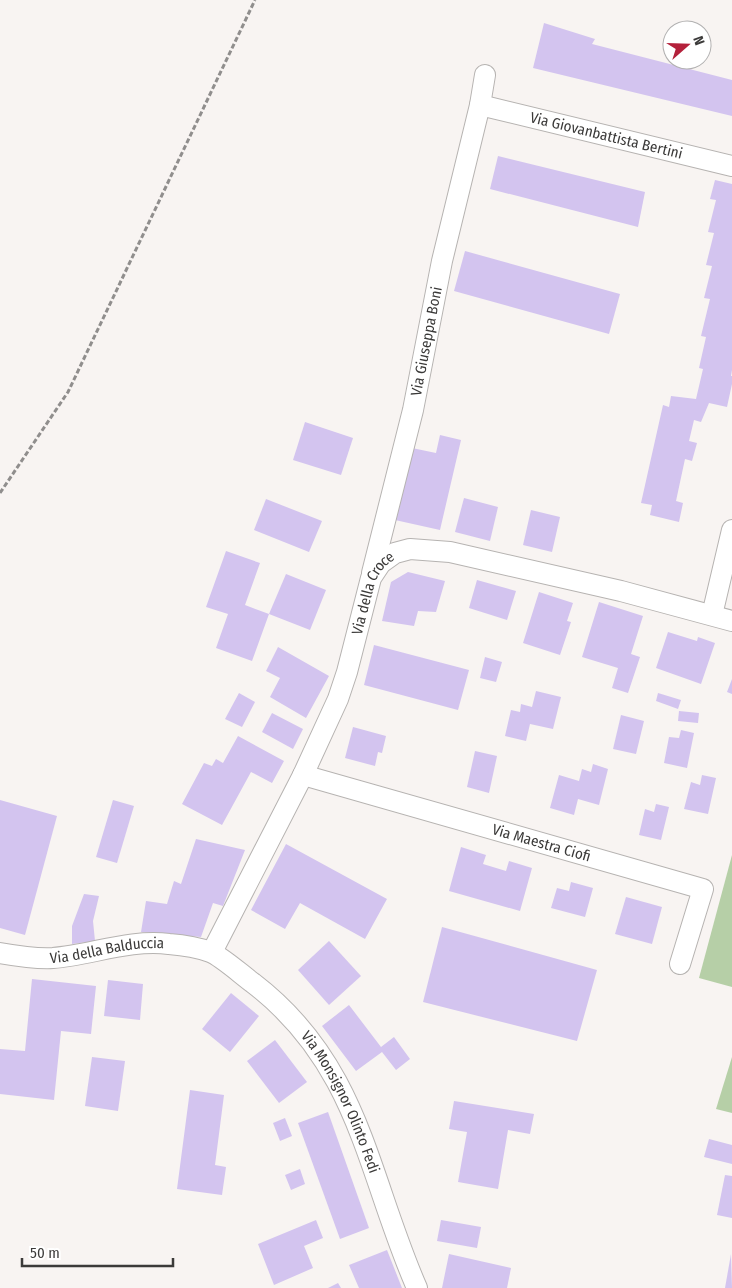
<svg xmlns="http://www.w3.org/2000/svg" width="732" height="1288" viewBox="0 0 732 1288" font-family="'Fira Sans Condensed',sans-serif">
	<rect width="100%" height="100%" fill="#f8f4f2"/>
	<g fill="#b6cfa7">
		<polygon points="732,855 732,987 699,978"/>
		<polygon points="732,1057 732,1113 716,1109"/>
	</g>
	<g fill="#d3c4ef">
		<polygon points="544,23 595,39 592,44 732,80 732,116 533,68"/>
		<polygon points="498,156 645,192 638,227 490,189"/>
		<polygon points="715,180 732,184 732,370 731,376 732,376 732,384 727,407 709,403 701,422 694,420 689,441 697,443 692,461 685,459 676,501 683,503 679,522 650,515 652,505 641,503 663,405 669,407 671,396 696,399 703,369 699,368 706,337 701,336 710,299 704,298 712,266 706,265 714,233 708,232 716,200 710,199"/>
		<polygon points="465,251 620,294 609,334 454,291"/>
		<polygon points="305,422 353,438 341,475 293,460"/>
		<polygon points="440,435 461,440 440,530 395,520 412,448 436,453"/>
		<polygon points="464,498 498,507 490,541 455,532"/>
		<polygon points="266,499 322,521 309,552 254,530"/>
		<polygon points="531,510 560,517 552,552 523,545"/>
		<polygon points="226,551 260,563 245,605 269,614 252,661 216,648 228,614 206,607"/>
		<polygon points="408,572 445,581 436,612 418,611 414,626 382,621 391,582"/>
		<polygon points="286,574 326,590 310,630 269,614"/>
		<polygon points="477,580 516,591 507,620 469,608"/>
		<polygon points="539,592 573,603 567,621 571,622 560,655 523,643"/>
		<polygon points="599,602 643,616 631,654 640,657 628,693 612,688 618,668 582,657"/>
		<polygon points="668,632 697,641 698,637 715,643 701,684 656,668"/>
		<polygon points="374,645 469,670 458,710 364,685"/>
		<polygon points="278,647 329,676 306,718 270,697 280,678 266,671"/>
		<polygon points="485,657 502,662 496,682 480,678"/>
		<polygon points="732,679 732,694 727,692"/>
		<polygon points="536,691 561,697 553,729 530,724 526,741 505,736 511,710 520,712 521,704 532,707"/>
		<polygon points="239,693 255,702 242,727 225,719"/>
		<polygon points="658,693 681,700 678,709 656,701"/>
		<polygon points="679,711 699,713 698,723 678,721"/>
		<polygon points="272,713 303,729 293,749 262,732"/>
		<polygon points="621,715 644,721 636,754 613,749"/>
		<polygon points="353,727 386,736 382,753 378,752 375,766 345,758"/>
		<polygon points="681,730 694,733 687,768 664,763 669,737 679,738"/>
		<polygon points="238,736 284,761 272,783 251,772 222,825 182,804 204,763 212,766 216,759 223,763"/>
		<polygon points="475,751 497,756 489,793 467,787"/>
		<polygon points="593,764 608,769 599,805 578,799 574,815 550,808 559,775 579,781 582,769 591,772"/>
		<polygon points="702,775 716,778 708,814 684,809 691,782 700,785"/>
		<polygon points="0,800 57,816 25,935 0,928"/>
		<polygon points="113,800 134,806 117,863 96,857"/>
		<polygon points="656,804 669,807 661,840 639,835 645,809 654,812"/>
		<polygon points="196,839 245,850 223,906 213,903 201,937 141,932 146,901 167,904 174,881 181,884"/>
		<polygon points="286,844 387,899 365,939 300,903 285,929 251,910"/>
		<polygon points="461,847 486,855 483,864 506,871 509,861 532,868 520,911 449,891"/>
		<polygon points="571,882 593,888 585,917 551,908 557,888 569,891"/>
		<polygon points="84,894 99,896 93,921 95,941 72,944 72,926"/>
		<polygon points="626,897 662,907 652,944 615,934"/>
		<polygon points="442,927 597,970 577,1041 423,1002"/>
		<polygon points="329,941 361,976 329,1005 298,970"/>
		<polygon points="32,979 96,986 91,1034 61,1031 54,1100 0,1094 0,1049 25,1051"/>
		<polygon points="108,980 143,984 140,1020 104,1016"/>
		<polygon points="231,993 259,1016 230,1052 202,1029"/>
		<polygon points="349,1005 381,1047 394,1037 410,1059 396,1070 382,1052 356,1071 322,1026"/>
		<polygon points="275,1040 307,1082 279,1103 247,1061"/>
		<polygon points="92,1057 125,1061 118,1111 85,1106"/>
		<polygon points="190,1090 224,1095 215,1165 226,1167 222,1195 177,1189"/>
		<polygon points="454,1101 534,1114 530,1134 508,1130 498,1189 458,1182 467,1132 449,1129"/>
		<polygon points="328,1112 369,1228 340,1239 298,1123"/>
		<polygon points="285,1118 292,1136 280,1141 273,1123"/>
		<polygon points="709,1139 732,1145 732,1164 704,1157"/>
		<polygon points="300,1169 305,1184 291,1190 285,1175"/>
		<polygon points="725,1175 732,1176 732,1218 717,1215"/>
		<polygon points="316,1220 323,1238 304,1246 313,1268 274,1285 258,1244"/>
		<polygon points="441,1220 481,1227 477,1248 437,1241"/>
		<polygon points="387,1250 402,1288 359,1288 349,1265"/>
		<polygon points="449,1254 511,1268 507,1288 442,1288"/>
		<polygon points="731,1254 732,1288 725,1288"/>
		<polygon points="338,1283 341,1288 328,1288"/>
	</g>
	<g fill="none" stroke-linecap="round" stroke-linejoin="round">
		<g stroke="#b6b3b1" stroke-width="22">
			<g id="street">
				<path id="s1" d="M 480,105 L 732,166"/>
				<path id="s2" d="M 372,573 L 413,410 L 442,261 L 480,105 L 485,75"/>
				<polyline points="712,615 732,530"/>
				<path id="s3" d="M 303,775 L 703,889 L 680,964"/>
				<path id="s4" d="M 212,952 L 303,775 L 338,699 L 347,672 L 371,578 L 381,563 L 395,553 L 410,549 L 450,552 L 621,591 L 732,621"/>
				<path id="s5" d="M 0,953 C 17,956 35,959 53,958 C 91,955 130,939 169,944 C 182,945 197,947 210,952 C 221,956 242,975 253,983 C 360,1065 367,1174 417,1288"/>
			</g>
		</g>
		<polyline stroke="#908e8d" stroke-width="3" stroke-dasharray="5 2.5" stroke-linecap="butt" points="0,493 68,392 255,0"/>
		<use href="#street" stroke="#fff" stroke-width="20"/>
	</g>
	<g text-anchor="middle" dominant-baseline="central" stroke-width="4" stroke-linejoin="round" paint-order="stroke">
		<g font-size="15" fill="#3b3a39" stroke="#fff">
			<text stroke="none"><textPath href="#s1" startOffset="130">Via Giovanbattista Bertini</textPath></text>
			<text stroke="none"><textPath href="#s2" startOffset="238">Via Giuseppa Boni</textPath></text>
			<text stroke="none"><textPath href="#s4" startOffset="395">Via della Croce</textPath></text>
			<text stroke="none"><textPath href="#s3" startOffset="248">Via Maestra Ciofi</textPath></text>
			<text stroke="none"><textPath href="#s5" startOffset="108">Via della Balduccia</textPath></text>
			<text stroke="none"><textPath href="#s5" startOffset="416">Via Monsignor Olinto Fedi</textPath></text>
		</g>
	</g>
	<g transform="translate(687 45) rotate(70)"><circle r="24" fill="#ffffff" stroke="#b1b0b0"/>
	<path d="M0-4L9 19L0 12L-9 19Z" fill="#b4213b"/>
	<text y="-8" font-size="14" font-weight="bold" text-anchor="middle" fill="#3b3a39">N</text>
	</g>
	<path d="M22 1258v8h151v-8" fill="none" stroke="#3b3a39" stroke-width="2.5"/>
	<text x="30" y="1258" font-size="15" fill="#3b3a39" stroke="#ffffff" stroke-width="4" paint-order="stroke">50 m</text>
</svg>
